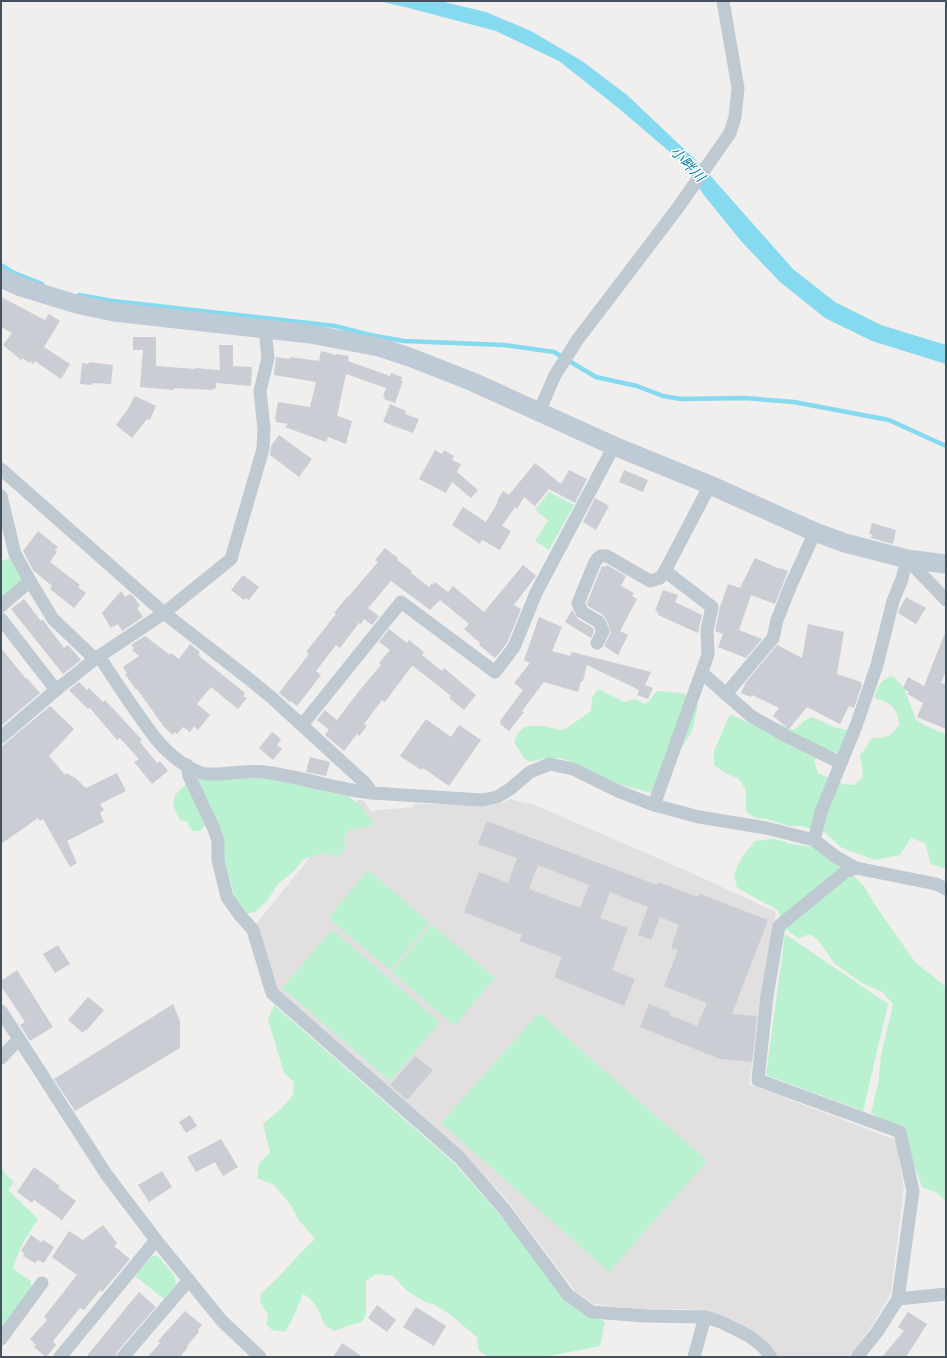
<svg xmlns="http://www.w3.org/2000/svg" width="947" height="1358" viewBox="0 0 947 1358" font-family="'Space Grotesk','Noto Sans JP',sans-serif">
	<rect width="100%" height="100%" fill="#f1eeee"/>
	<polygon fill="#e2dfe0" points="509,799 535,805 685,870 776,912 749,1084 896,1140 904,1188 891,1293 873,1324 856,1348 848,1357 779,1357 760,1337 723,1316 687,1309 641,1310 594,1304 576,1292 505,1198 471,1162 278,994 255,925 357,800 364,800 370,811 413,807 414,804 493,805 503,803"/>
	<g fill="#baf1d0">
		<polygon points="549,492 574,505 549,550 535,541 548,520 535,510"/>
		<polygon points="11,558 23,575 21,583 1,600 1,561"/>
		<path d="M 893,676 L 904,688 L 916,720 L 926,726 L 946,734 L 946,869 L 931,864 L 925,843 L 911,838 L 900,855 L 875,860 L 842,848 L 824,832 L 801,826 L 789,826 L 767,819 L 756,818 L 746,812 L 746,790 L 739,779 L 725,773 L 714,765 L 714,751 L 730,714 L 751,724 L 759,726 L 766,718 L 794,730 L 804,721 L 812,717 L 834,727 L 848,730 L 840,754 L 829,750 L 814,760 L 818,773 L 843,784 L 854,785 L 863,777 L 862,766 L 860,756 L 872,738 C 887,738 890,737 899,725 C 898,708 890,702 874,698 C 878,687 880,679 893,676 Z"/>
		<polygon points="598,689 624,702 635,699 646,704 657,691 683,693 698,706 692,732 652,793 610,782 567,760 558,758 542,759 530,762 524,758 514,742 518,733 526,726 545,726 560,730 567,728 591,711 592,698"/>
		<polygon points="244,776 275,779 291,783 309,786 328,792 348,796 362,807 374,825 358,829 350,829 343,837 346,847 340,856 320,853 303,860 294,871 278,884 267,901 255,912 244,914 235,899 216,826 204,826 200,831 193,831 189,827 188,822 180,820 173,806 175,795 188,782 196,779 209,777"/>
		<polygon points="775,839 791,844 813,847 834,863 854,876 864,886 877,908 915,962 946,987 946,1201 936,1192 922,1187 911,1157 903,1126 885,1121 871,1113 878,1084 881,1056 893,1004 882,992 862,983 835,964 818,940 810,934 799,938 785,929 778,910 737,888 734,874 742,857 755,841"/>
		<polygon points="368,870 430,923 390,970 328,918"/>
		<polygon points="432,925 495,978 454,1026 392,972"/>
		<polygon points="332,930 440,1022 390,1081 282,988"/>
		<polygon points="785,934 888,1004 863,1111 766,1075"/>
		<path d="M 274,1005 L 454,1163 L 507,1223 L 567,1303 L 605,1322 L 600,1346 L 544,1357 L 488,1357 L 478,1350 L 477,1337 L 448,1313 L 435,1305 L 423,1301 L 406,1290 L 393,1276 L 376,1274 L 366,1281 L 366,1314 L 362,1322 L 350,1325 L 335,1331 L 325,1326 C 320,1313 315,1300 303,1294 L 294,1316 L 285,1332 L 272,1330 L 266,1324 L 268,1315 L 260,1302 L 261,1293 C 281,1277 296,1256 315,1239 L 298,1219 L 291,1205 L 274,1185 L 257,1178 L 259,1164 L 270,1152 L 263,1124 L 281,1109 L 293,1095 L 294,1082 L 284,1073 L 268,1019 Z"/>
		<polygon points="539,1013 707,1161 609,1272 441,1123"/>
		<path d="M 1,1163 L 4,1173 L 14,1182 L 8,1190 L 38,1219 C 27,1235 18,1250 13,1269 L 30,1280 L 32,1289 L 1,1332 Z"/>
		<polygon points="152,1256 158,1256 175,1277 176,1285 164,1299 135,1276"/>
	</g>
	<polygon fill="#85daf0" points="378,1 440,1 486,12 531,31 582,61 627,95 700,164 793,269 835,302 881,325 946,345 946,364 872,341 825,318 780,282 741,241 703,194 684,164 617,107 559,61 496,31 409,8"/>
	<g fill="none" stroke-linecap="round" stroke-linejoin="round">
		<g stroke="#85daf0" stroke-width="4.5">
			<polyline points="1,265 12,272 42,284"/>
			<polyline points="79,295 113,301 335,326 370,335 404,341 504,345 554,352 596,377 637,386 663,396 681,399 744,398 794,402 889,420 946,446"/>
		</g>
	</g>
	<g fill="#cacdd3" fill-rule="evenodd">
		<polygon points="1,297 45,320 49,314 60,321 44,347 70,364 61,379 35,361 33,364 30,361 29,363 23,358 21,360 3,345 12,333 1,327"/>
		<polygon points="133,337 156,337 156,366 195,369 195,368 220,370 219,345 233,345 233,366 252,367 251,386 216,383 216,389 213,388 213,390 174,388 174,390 140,387 143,350 133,350"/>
		<polygon points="321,351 336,355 336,354 349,356 348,361 390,376 391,373 402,377 401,380 403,381 395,403 384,399 385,397 383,396 386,388 346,374 337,416 352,421 346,444 328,437 326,442 285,427 288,424 276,422 276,419 275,419 278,402 310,407 316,382 274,375 276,357 290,359 290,357 319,361"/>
		<polygon points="89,362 113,365 111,384 93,383 92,385 80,384 82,363 88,364"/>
		<polygon points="135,396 156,406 150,420 147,419 132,438 116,425 128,409"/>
		<polygon points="390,404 406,411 405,414 419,419 413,433 383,422"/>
		<polygon points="279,435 312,459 299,477 270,455 271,446"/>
		<polygon points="435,450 442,454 444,450 454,456 452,460 461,464 457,472 478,490 471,498 452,482 446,493 419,479"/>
		<polygon points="535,463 561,484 569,470 587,479 575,503 549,489 535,506 524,497 517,509 515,507 502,526 511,531 500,550 482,540 480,544 452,525 463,507 486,522 498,502 497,501 503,491 509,495"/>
		<polygon points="624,470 648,480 643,492 619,482"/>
		<polygon points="595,498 609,506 596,530 583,522"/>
		<polygon points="872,523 896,530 893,544 871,538 872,534 869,534"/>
		<polygon points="38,531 58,547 55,550 57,552 50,562 80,585 78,587 86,593 74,608 50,589 52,586 33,570 23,551"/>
		<polygon points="385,548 398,558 397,560 412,571 411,573 429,587 432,583 433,585 435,582 448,592 453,586 484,612 523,565 536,576 514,605 521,609 507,643 495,658 479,645 480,643 464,629 469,624 440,600 430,610 391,581 368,608 379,616 372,625 364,619 361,624 359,623 340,648 336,645 316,671 321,675 297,706 291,701 290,702 279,693 309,654 306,652 336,614 334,613 347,597 348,597 378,562 375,560"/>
		<polygon points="755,558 780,569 780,568 788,571 775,604 751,595 739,630 762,639 746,658 718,647 723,634 715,631 720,607 728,584 740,588"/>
		<polygon points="607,565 626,576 621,586 634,593 632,596 637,599 620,631 628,635 618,655 604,646 611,632 606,619 603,615 588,606 587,603 602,566 605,567"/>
		<polygon points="243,575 259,587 249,600 246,598 244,600 231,590"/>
		<polygon points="663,590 678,595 675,602 702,615 698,633 658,615 658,612 655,611"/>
		<polygon points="121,591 125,597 130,594 134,597 140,606 137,608 143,617 122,631 118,624 111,628 102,613"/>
		<polygon points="906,597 926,608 916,624 898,613 900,608"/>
		<polygon points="24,599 41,621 43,620 64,648 68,645 81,660 63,674 11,609"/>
		<polygon points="572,610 578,619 593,628 594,631 591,638 565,622"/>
		<polygon points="539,617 562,627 552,651 570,656 572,652 651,672 645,685 653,688 648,699 637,695 639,690 587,665 583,681 581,681 578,692 544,682 522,711 524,712 509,731 500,724 501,722 500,721 523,690 514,683 530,663 524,660"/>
		<polygon points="808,624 844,632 837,674 861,682 861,684 862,685 854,708 849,706 840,724 807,707 789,729 773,716 779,708 752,695 751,697 741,693 746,682 777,645 802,658"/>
		<polygon points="389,629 407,643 409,640 424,652 422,655 442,671 444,668 476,695 464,710 449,698 451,696 413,666 411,667 385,702 382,700 364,724 367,726 359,736 357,734 344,751 325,735 329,730 317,720 325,710 337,720 359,691 381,665 379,663 390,650 379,642"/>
		<polygon points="945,633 946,671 941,683 946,684 946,729 917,717 923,703 907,694 909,692 903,688 908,677 924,686"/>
		<polygon points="145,636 170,655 171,653 179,659 190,644 200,652 198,655 245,693 243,696 247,698 238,709 211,687 197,704 210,715 198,730 194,726 190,732 183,727 177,734 174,732 173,735 162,725 162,724 137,689 136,690 125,674 127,673 123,667 139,656 132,650 134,648 131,645"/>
		<polygon points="1,648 26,679 27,678 40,693 1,726"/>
		<polygon points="79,682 87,690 89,688 103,702 105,700 142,740 140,742 157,763 160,761 168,771 152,784 134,762 139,759 120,738 117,740 90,708 88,709 69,690"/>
		<polygon points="50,706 74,729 49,756 65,775 67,773 72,777 73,776 86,788 117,773 126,791 100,804 104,810 100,813 104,822 67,841 77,863 70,867 43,819 40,821 38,818 1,844 1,747"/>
		<polygon points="426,719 451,737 459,725 481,740 449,786 423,768 421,770 400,756"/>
		<polygon points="272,732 281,739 277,745 282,749 273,760 259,748"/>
		<polygon points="310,757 330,762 326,776 306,772"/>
		<path d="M 487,821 L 657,885 L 658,882 L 698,897 L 700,894 L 768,920 L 732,1014 L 757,1016 L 752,1062 L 720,1059 L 640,1027 L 649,1004 L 670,1012 L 669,1015 L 697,1026 L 707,1003 L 664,986 L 678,950 L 671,948 L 679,925 L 660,917 L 651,940 L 638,935 L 648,907 L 610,892 L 600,918 L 628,928 L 612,970 L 635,979 L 624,1006 L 554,977 L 562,957 L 519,941 L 522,935 L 464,912 L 479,872 L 508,883 L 517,858 L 478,844 ZM 538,865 L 589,885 L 580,908 L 529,889 Z"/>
		<polygon points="58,945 70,964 55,973 43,954"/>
		<polygon points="17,970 53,1027 30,1041 20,1025 25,1022 1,986 1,981"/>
		<polygon points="88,997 104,1010 86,1031 85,1030 83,1033 68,1020"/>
		<polygon points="173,1004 180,1021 180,1048 75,1111 54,1079"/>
		<polygon points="415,1056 433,1070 407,1100 390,1085"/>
		<polygon points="190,1115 197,1126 186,1133 179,1122"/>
		<polygon points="221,1139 238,1167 223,1176 215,1162 196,1172 187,1157"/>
		<polygon points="34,1167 60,1186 58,1188 76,1201 62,1220 34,1200 32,1203 17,1192"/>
		<polygon points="162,1171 172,1187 149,1202 138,1185"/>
		<polygon points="103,1225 117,1243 114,1246 130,1259 102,1292 100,1290 84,1310 80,1308 53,1341 56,1345 46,1357 34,1347 36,1345 30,1339 47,1320 44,1317 77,1275 52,1257 69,1231 83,1240"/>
		<polygon points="31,1235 41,1242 43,1240 54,1247 44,1263 38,1260 35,1263 23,1256 25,1253 21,1251"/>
		<polygon points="139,1292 156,1307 117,1352 115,1357 86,1357"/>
		<polygon points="377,1305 396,1320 387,1332 368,1318"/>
		<polygon points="416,1307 446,1326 434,1346 403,1327"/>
		<polygon points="185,1311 202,1325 198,1330 199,1332 187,1346 188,1347 180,1357 148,1357 160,1343 158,1341"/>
		<polygon points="908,1312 927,1324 906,1357 882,1357 904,1331 898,1327"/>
		<polygon points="342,1343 363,1357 333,1357"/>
	</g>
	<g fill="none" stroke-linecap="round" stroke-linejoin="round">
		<g stroke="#bec9d1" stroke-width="13">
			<polyline points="539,412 555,375 578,339 677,209 730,133 735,117 738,88 723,1"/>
			<polyline points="1,469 164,613 249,679 271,697 365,783 372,793 482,800 497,797 510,789 530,772 550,764 573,769 620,792 654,805 699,817 766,828 814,840 836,857 856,868 936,884 946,889"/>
			<polyline points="1,496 15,554 30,581 53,619 95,659"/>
			<polyline points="907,559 946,600"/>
			<polyline points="1,606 30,581"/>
			<polyline points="1,619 56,690"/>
			<path d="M 597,643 L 603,631 L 599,622 L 582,612 L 578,603 L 595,562 C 599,556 600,555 607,556 L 650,581 L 660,578 L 665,571 L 710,485"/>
			<path d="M 99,656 C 110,673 121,690 133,707 C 150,731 160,749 185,765 C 191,768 195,771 201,773 C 220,777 244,769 265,772 C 301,777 336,789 372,793"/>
			<polyline points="702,673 751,716 786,736 841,763"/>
			<polyline points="726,694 773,638 777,620 790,587 815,532"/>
			<polyline points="302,725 401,602 495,672 514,647 536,593 614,446"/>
			<polyline points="1,737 56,690 95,659 164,613 231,559 263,449 264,429 260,391 268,358 265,329"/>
			<polyline points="187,765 189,776 214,829 218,841 218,860 227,897 239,914 253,930 272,993 459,1157 505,1210 568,1295 592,1312 645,1316 705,1317 721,1322 749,1336 763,1347 771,1357"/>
			<polyline points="654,805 706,660 708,654 707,630 712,607 665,571"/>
			<polyline points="814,840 821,812 856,726 877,665 893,601 902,579 907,559"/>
			<polyline points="856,868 845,872 779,926 767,996 758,1080 900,1132 913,1191 898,1299"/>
			<polyline points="1,1011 106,1174 156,1240 222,1321 260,1357"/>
			<polyline points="1,1058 19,1039"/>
			<polyline points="1,1339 42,1283"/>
			<polyline points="60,1357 156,1240"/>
			<polyline points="123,1357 189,1280"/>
			<polyline points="694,1357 705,1317"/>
			<polyline points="857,1357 877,1332 898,1299 946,1294"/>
		</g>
		<polyline stroke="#becad6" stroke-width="19" points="1,278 21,287 76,304 114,312 310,334 379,347 412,358 473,382 614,446 710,485 815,532 845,543 907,559 946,564"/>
	</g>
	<g text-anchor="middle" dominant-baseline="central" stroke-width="3" stroke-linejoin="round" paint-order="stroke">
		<g font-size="14" font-style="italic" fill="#0680a0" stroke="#fff">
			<text transform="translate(688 164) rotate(46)">小畔川</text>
		</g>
	</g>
	<rect width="947" height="1358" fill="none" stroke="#45525d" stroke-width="4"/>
</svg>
